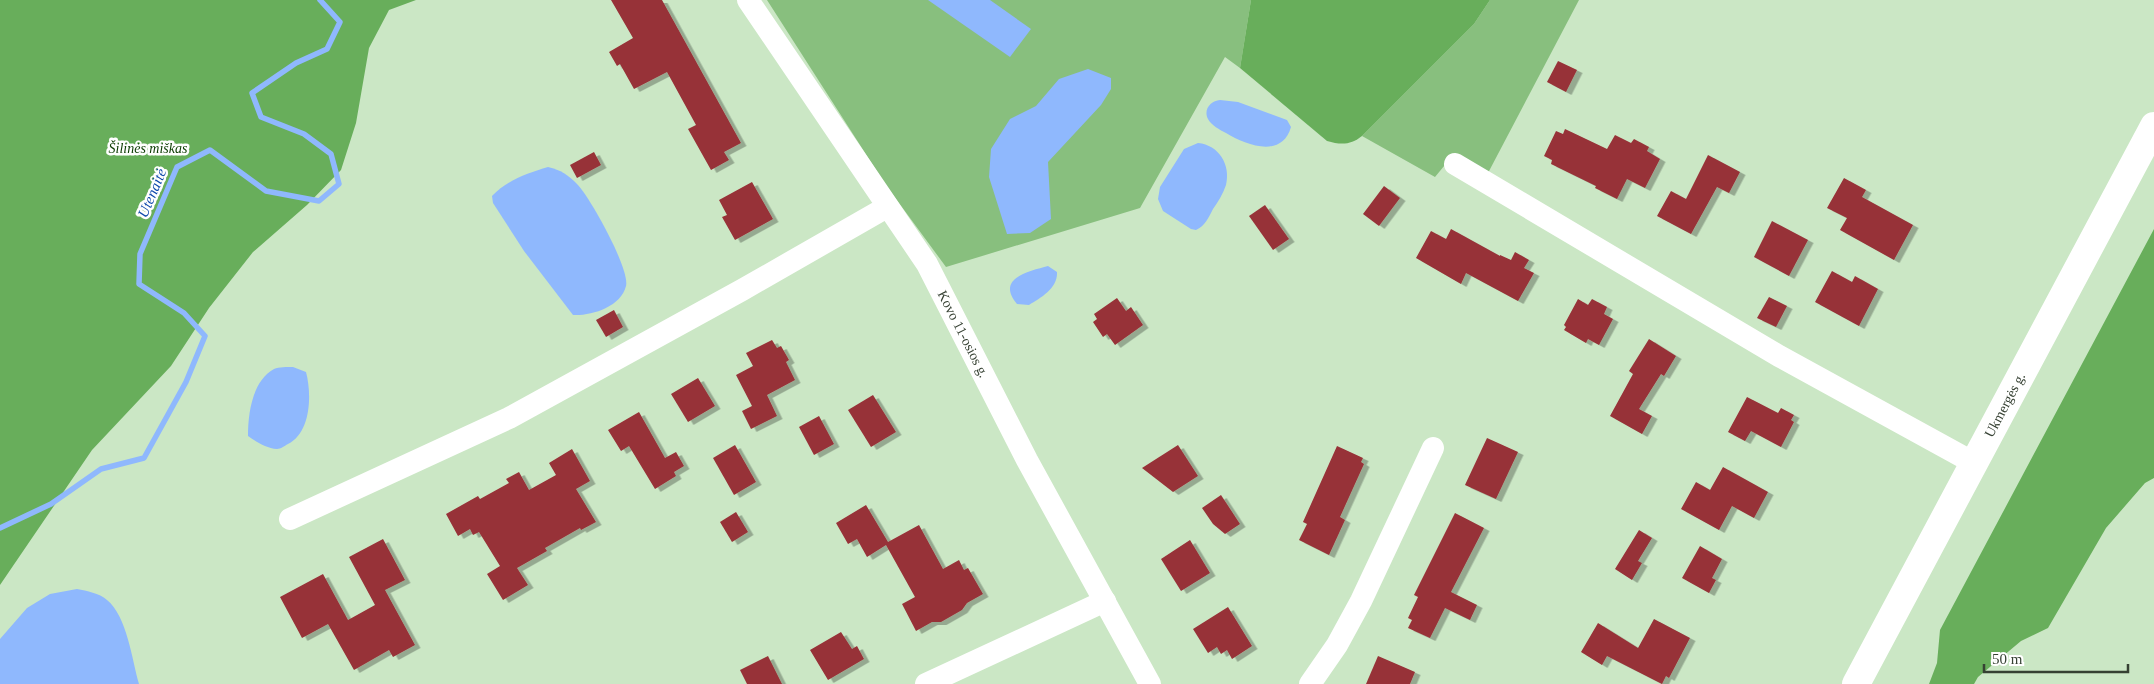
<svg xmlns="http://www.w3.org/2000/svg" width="2154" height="684" viewBox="0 0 2154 684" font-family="Georgia,serif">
	<defs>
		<filter id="shadow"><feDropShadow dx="5.5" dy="3" stdDeviation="0" flood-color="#0004"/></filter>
	</defs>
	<rect width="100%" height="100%" fill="#cbe7c5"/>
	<g fill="#88bf7e">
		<polygon points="767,0 1251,0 1240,68 1225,57 1140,208 946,267 885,184"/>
		<polygon points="1490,0 1579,0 1488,173 1454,154 1435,177 1362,136 1474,24"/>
	</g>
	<g fill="#68ae5b">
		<polygon points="0,0 416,0 389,10 369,48 356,123 341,170 307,205 253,252 209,308 171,366 92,450 0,585"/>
		<path d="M 1251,0 L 1490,0 L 1474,24 L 1362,136 C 1351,145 1341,145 1327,141 L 1240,68 Z"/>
		<polygon points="2154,229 2154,478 2145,483 2106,528 2048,628 2021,641 1978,677 1974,684 1929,684 1937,663 1940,630"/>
	</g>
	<g fill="#8fb8fd">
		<polygon points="928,0 990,0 1031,29 1010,57"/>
		<polygon points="1088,69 1111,78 1111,89 1101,105 1048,162 1051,219 1030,233 1007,234 989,177 991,149 1010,119 1036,106 1059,79"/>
		<path d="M 1220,100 L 1238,102 L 1287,120 L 1291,127 C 1282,159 1246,145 1226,133 C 1220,130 1211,125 1208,119 C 1203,109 1211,101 1220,100 Z"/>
		<path d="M 1198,143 C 1219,145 1231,165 1226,185 C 1223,194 1218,202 1213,209 C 1209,217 1205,226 1196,230 L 1191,229 L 1163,211 L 1158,199 L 1160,187 L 1184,149 Z"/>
		<path d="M 548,167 C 561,170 568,175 577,184 C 590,197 630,269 626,286 C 621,307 591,316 573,315 L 524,251 L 493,203 L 492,196 C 507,180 528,173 548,167 Z"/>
		<path d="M 1048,266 L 1057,272 C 1058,288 1041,298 1029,305 L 1017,304 C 995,278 1030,271 1048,266 Z"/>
		<path d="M 293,367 L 306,372 C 312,394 311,433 288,444 C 284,446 281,449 277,449 C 266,448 257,442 248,436 C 248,414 252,381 274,369 C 279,367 287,367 293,367 Z"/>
		<path d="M 77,589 C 87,591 99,593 107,600 C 127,616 132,660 139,684 L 0,684 L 0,639 L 27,608 L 50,594 Z"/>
	</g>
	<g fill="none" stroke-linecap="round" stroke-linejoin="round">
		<polyline stroke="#8fb8fd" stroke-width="5.5" points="0,528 51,504 101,469 144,458 186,382 205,336 184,313 139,284 140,254 177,167 210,150 266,191 319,201 339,184 331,154 304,134 261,117 252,93 296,63 327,49 340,22 320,0"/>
	</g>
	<g fill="#973137" filter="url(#shadow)">
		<polygon points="611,0 662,0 741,143 724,152 729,160 711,170 688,129 696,125 667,72 634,89 620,64 617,66 609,52 633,38"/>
		<polygon points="1558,61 1577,70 1566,92 1547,82"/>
		<polygon points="1565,129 1607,149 1615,135 1631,143 1634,139 1649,147 1647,151 1660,159 1645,188 1627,179 1617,199 1595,188 1596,186 1551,164 1552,160 1544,156 1556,131 1563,134"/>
		<polygon points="594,152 601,165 577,178 570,165"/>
		<polygon points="1708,155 1740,172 1729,193 1717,187 1691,234 1657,216 1671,191 1686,199"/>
		<polygon points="1844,178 1866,190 1862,197 1913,225 1894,260 1840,230 1847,218 1827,208"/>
		<polygon points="752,182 773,219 735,240 722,217 727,215 719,200"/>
		<polygon points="1384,186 1400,198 1379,226 1363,214"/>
		<polygon points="1265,205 1289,239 1273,250 1249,216"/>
		<polygon points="1772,221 1808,240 1789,276 1754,257"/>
		<polygon points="1451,229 1500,256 1500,255 1511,260 1515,252 1529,260 1524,268 1534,273 1518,301 1466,273 1461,284 1416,258 1431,231 1446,239"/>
		<polygon points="1832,271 1852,282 1855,276 1878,289 1859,326 1815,302"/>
		<polygon points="1769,297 1787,306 1776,327 1757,318"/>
		<polygon points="1117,298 1126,311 1131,307 1143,325 1115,345 1107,334 1103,337 1093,322 1097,319 1094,314"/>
		<polygon points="1578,299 1588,305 1592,299 1607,307 1604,314 1613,319 1599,345 1588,339 1586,343 1564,330 1566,327 1564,325"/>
		<polygon points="614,310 623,327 606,337 596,320"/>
		<polygon points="1649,339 1676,356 1664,376 1661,374 1639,409 1652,416 1642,434 1610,416 1633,374 1629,371"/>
		<polygon points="772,340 777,348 781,346 789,360 786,362 795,380 767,395 777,416 751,429 742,411 752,406 736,375 753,366 746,353"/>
		<polygon points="698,378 715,406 688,422 671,394"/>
		<polygon points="873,395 896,432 871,447 848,410"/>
		<polygon points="1747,397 1778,413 1781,408 1794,415 1791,420 1794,422 1781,447 1751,431 1745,441 1728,432"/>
		<polygon points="639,412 665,458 676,452 684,466 674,472 676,476 655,489 629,446 621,451 608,430"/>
		<polygon points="819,416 834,444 814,455 799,427"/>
		<polygon points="1487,438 1518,452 1496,499 1465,485"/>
		<polygon points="735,445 756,482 734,495 713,458"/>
		<polygon points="1178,445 1198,476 1173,492 1142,468"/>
		<polygon points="1337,446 1363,458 1361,462 1364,464 1340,517 1345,520 1329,555 1299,540 1307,524 1303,522"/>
		<polygon points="572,449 590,481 576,489 596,522 581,530 580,528 545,548 547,551 517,568 528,585 503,600 487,574 500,566 479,532 473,535 470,529 458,536 446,514 478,496 480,499 509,483 506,479 519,472 529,490 556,475 549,463"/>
		<polygon points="1723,467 1768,492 1754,518 1732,506 1719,530 1681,509 1696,482 1710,490"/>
		<polygon points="1221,495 1240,524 1225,534 1213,524 1202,508"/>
		<polygon points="866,505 888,542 919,525 943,569 959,560 964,570 968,568 983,594 967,603 962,610 941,622 932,622 916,631 902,604 915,597 886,545 867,557 857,539 848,544 836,523"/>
		<polygon points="736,512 748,532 732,542 720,522"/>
		<polygon points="1455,513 1484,528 1451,592 1477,605 1470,620 1445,608 1430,638 1408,628 1412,620 1408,618 1418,597 1414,595"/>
		<polygon points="1639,530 1652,538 1638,561 1642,563 1632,580 1615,569"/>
		<polygon points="383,539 405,580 385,590 415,645 393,657 389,650 354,670 328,624 302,638 280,597 323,574 348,620 375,605 349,557"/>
		<polygon points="1190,540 1210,573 1181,591 1161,559"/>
		<polygon points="1700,546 1722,559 1712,578 1716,580 1709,593 1682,578"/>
		<polygon points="1228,607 1252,646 1232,659 1227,650 1221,654 1217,647 1208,653 1193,629"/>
		<polygon points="1654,619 1690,638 1669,678 1666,676 1662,684 1607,656 1602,665 1581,652 1598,623 1638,648"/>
		<polygon points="841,632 852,649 857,646 864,659 828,680 810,650"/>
		<polygon points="768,656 782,684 747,684 740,670"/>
		<polygon points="1378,656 1415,672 1410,684 1366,684"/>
	</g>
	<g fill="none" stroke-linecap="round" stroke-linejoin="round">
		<g stroke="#fff" stroke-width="22">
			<polyline points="748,0 927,264 1027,460 1150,684"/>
			<polyline points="1455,164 1779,356 1974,463"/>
			<polyline points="290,519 509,418 742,290 887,207"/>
			<polyline points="926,684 1105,601"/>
			<polyline points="1310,684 1337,645 1361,601 1433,448"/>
		</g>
		<polyline stroke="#fff" stroke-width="28" points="1856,684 2154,126"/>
	</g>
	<g text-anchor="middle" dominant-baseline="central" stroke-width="5" stroke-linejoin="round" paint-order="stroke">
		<g font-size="14" font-style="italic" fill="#0b3c01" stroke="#fff">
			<text x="148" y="148">Šilinės miškas</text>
		</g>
		<g font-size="14" fill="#364133" stroke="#fff">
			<text transform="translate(963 334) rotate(63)">Kovo 11-osios g.</text>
			<text transform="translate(2005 405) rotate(-62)">Ukmergės g.</text>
		</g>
		<g font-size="15" font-style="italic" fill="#104aac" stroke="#fff">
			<text transform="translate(152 193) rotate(-67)">Utenaitė</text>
		</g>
	</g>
	<path d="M1984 664v8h144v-8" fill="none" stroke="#364133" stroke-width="2.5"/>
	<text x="1992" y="664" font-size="15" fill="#364133" stroke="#ffffff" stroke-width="4" paint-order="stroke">50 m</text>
</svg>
